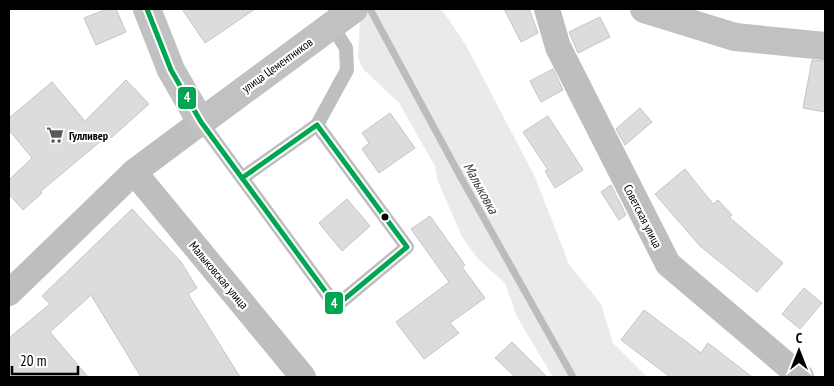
<svg xmlns="http://www.w3.org/2000/svg" width="834" height="386" viewBox="0 0 834 386" font-family="'PT Sans Narrow',sans-serif">
	<rect width="100%" height="100%" fill="#fff"/>
	<polygon fill="#eaeaea" points="374,9 440,9 443,11 467,47 535,177 569,264 601,304 613,343 647,377 553,377 517,317 505,283 478,259 462,237 437,179 435,166 399,103 363,69 358,58 360,19"/>
	<g fill="none" stroke-linecap="round" stroke-linejoin="round">
		<polyline stroke="#bcbcbc" stroke-width="7" points="370,9 459,174 573,377"/>
	</g>
	<g fill="#dcdcdc" stroke="#c5c5c5">
		<polygon points="107,9 116,9 126,32 96,45 84,18"/>
		<polygon points="182,9 255,9 205,43"/>
		<polygon points="504,9 529,9 538,33 521,42"/>
		<polygon points="600,17 610,37 578,53 569,32"/>
		<polygon points="812,60 825,61 825,112 803,108"/>
		<polygon points="553,69 563,90 541,102 530,81"/>
		<polygon points="126,80 149,104 111,138 108,135 41,191 42,193 23,210 9,194 9,180 32,158 9,130 9,118 52,82 85,121"/>
		<polygon points="640,108 652,122 625,145 616,129"/>
		<polygon points="390,113 415,148 379,173 362,149 369,143 362,133"/>
		<polygon points="548,116 583,170 555,188 545,171 548,170 523,132"/>
		<polygon points="685,169 713,204 718,200 732,215 729,217 783,263 757,292 700,246 655,194"/>
		<polygon points="611,185 626,215 619,220 601,192"/>
		<polygon points="347,199 370,226 342,251 319,223"/>
		<polygon points="132,209 181,262 197,288 188,294 240,377 141,377 91,295 50,332 88,377 9,377 9,338 50,304 42,296"/>
		<polygon points="430,216 465,265 462,267 485,298 450,323 459,333 424,359 396,322 449,282 411,229"/>
		<polygon points="804,288 822,303 800,329 782,314"/>
		<polygon points="644,310 701,353 708,343 752,377 670,377 621,340"/>
		<polygon points="512,342 547,377 515,377 495,358"/>
	</g>
	<g fill="none" stroke-linecap="round" stroke-linejoin="round">
		<g stroke="#bebebe" stroke-width="14">
			<polyline points="201,122 336,306 407,247 317,125"/>
			<polyline points="242,178 317,125 347,70 346,48 332,26"/>
		</g>
		<g stroke="#bebebe" stroke-width="26">
			<polyline points="547,9 558,47 668,264 801,377"/>
			<polyline points="134,172 303,377"/>
			<polyline points="9,293 134,172 201,122"/>
		</g>
		<g stroke="#c1c1c1" stroke-width="28">
			<polyline points="147,9 171,70 201,122 354,9"/>
			<polyline points="644,9 735,37 825,46"/>
		</g>
		<g stroke="#fff" stroke-width="9">
			<g id="bus-1">
				<polyline points="147,9 171,70 201,122 242,178"/>
				<polygon points="317,125 407,247 336,306 242,178"/>
			</g>
		</g>
		<use href="#bus-1" stroke="#00a651" stroke-width="5"/>
	</g>
	<defs>
		<g id="supermarket-bare" transform="scale(1.35)"><path d="M-6-5.5h2.5l.6 2H6L4.5 2H-2.5L-4.4-4H-6ZM-1.5 3.2a1.3 1.3 0 1 0 .1 0ZM3 3.2a1.3 1.3 0 1 0 .1 0Z" fill="#595959" stroke="#fff" stroke-width="2.5" paint-order="stroke"/></g>
	</defs>
	<g fill-rule="evenodd">
		<use href="#supermarket-bare" x="55" y="135"/>
	</g>
	<circle fill="#000" stroke="#fff" stroke-width="2" cx="385" cy="217" r="4.5"/>
	<g text-anchor="middle" dominant-baseline="central" stroke-width="4.5" stroke-linejoin="round" paint-order="stroke">
		<g font-size="12" fill="#000" stroke="#fff">
			<text transform="translate(277 65) rotate(-36)">улица Цементников</text>
			<text transform="translate(643 216) rotate(63)">Советская улица</text>
			<text transform="translate(219 275) rotate(50)">Малыковская улица</text>
		</g>
		<g font-size="12" font-weight="bold" fill="#000" stroke="#fff" text-anchor="start">
			<text x="69" y="135">Гулливер</text>
		</g>
		<g font-size="14" font-style="italic" fill="#404040" stroke="#fff">
			<text transform="translate(481 188) rotate(61)">Малыковка</text>
		</g>
	</g>
	<g stroke="#fff" stroke-width="2">
		<rect x="177" y="86" width="20" height="24" rx="5" fill="#00a651"/>
		<rect x="324" y="291" width="20" height="24" rx="5" fill="#00a651"/>
	</g>
	<g font-size="14" text-anchor="middle" font-weight="bold" fill="#fff">
		<text x="187" y="102">4</text>
		<text x="334" y="308">4</text>
	</g>
	<rect width="834" height="386" fill="none" stroke="#000000" stroke-width="20"/>
	<g transform="translate(799 351)" stroke="#ffffff" stroke-width="4" paint-order="stroke">
	<path d="M0-4L9 19L0 12L-9 19Z" fill="#000000"/>
	<text y="-8" font-size="14" font-weight="bold" text-anchor="middle" fill="#000000">С</text>
	</g>
	<path d="M12 366v8h66v-8" fill="none" stroke="#000000" stroke-width="2.5"/>
	<text x="20" y="366" font-size="15" fill="#000000" stroke="#ffffff" stroke-width="4" paint-order="stroke">20 m</text>
</svg>
